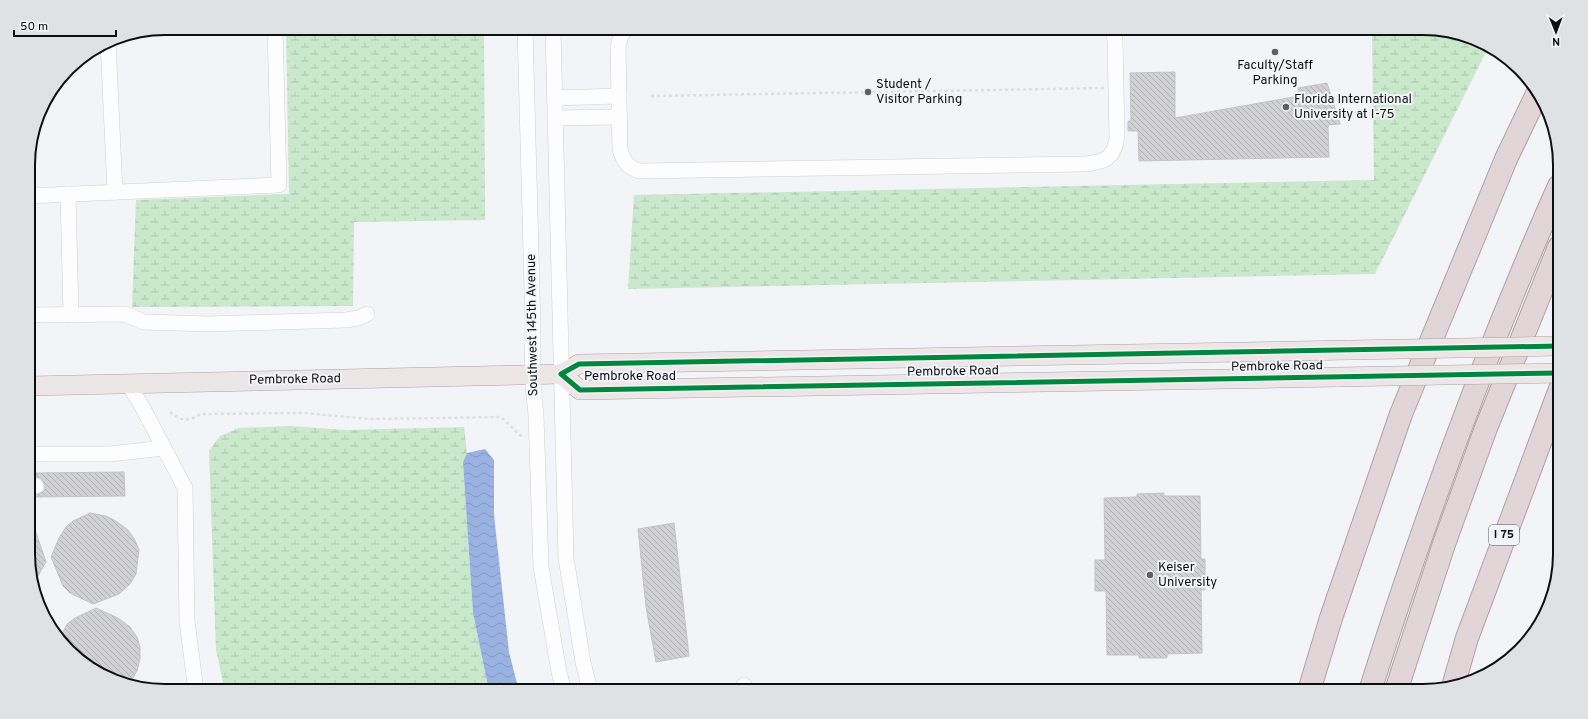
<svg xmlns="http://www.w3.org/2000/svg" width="1588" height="719" viewBox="0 0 1588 719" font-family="Overpass,sans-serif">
	<defs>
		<pattern id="wetland-marsh" width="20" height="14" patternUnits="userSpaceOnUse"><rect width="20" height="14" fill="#cae8cc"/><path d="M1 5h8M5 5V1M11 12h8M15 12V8" fill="none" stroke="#acc6ae"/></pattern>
		<pattern id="water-waves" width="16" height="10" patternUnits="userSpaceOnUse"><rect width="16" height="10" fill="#9ab2e1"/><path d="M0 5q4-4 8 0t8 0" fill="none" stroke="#8498c0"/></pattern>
		<pattern id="building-back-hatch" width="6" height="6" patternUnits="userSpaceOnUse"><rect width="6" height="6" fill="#d1d1d3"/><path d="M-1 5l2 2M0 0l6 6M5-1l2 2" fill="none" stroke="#b2b2b4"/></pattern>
	</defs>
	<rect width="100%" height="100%" fill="#f2f4f7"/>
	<g fill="url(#wetland-marsh)">
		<polygon points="286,28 484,28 485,220 354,222 353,306 132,307 136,200 289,194"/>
		<polygon points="1372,28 1423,28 1476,39 1488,48 1375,274 628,289 634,195 1374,180"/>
		<polygon points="289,426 346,430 464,427 467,453 463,462 473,613 489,691 225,691 216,650 209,451 220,436 239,428"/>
	</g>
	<polygon fill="url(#water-waves)" points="485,449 494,460 494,515 509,652 519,691 489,691 473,613 463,462 467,453"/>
	<g fill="url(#building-back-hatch)" stroke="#c4c4c7">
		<polygon points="1175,72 1175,118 1299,96 1298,88 1327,83 1340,124 1328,125 1329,157 1139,161 1138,131 1128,131 1128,121 1131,121 1130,73"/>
		<polygon points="124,472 125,496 36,497 36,495 44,491 45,486 41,478 35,477 35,473"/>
		<polygon points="1164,493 1164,496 1200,496 1201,559 1205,559 1205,590 1201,590 1202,653 1167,654 1167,658 1139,658 1139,655 1107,655 1106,591 1095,591 1095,560 1105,560 1104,498 1137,497 1137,494"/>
		<polygon points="90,513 106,516 116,521 128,530 135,540 139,550 136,574 130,584 119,594 93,604 70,593 63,586 51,557 59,538 66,527 73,521"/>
		<polygon points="29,518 31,518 46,562 34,583 29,572"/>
		<polygon points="674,523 689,656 656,662 646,607 638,529"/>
		<polygon points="96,608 118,618 130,627 137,637 140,647 140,659 137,671 129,684 112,680 59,640 67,624 75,618"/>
	</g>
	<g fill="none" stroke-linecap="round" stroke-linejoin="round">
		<g stroke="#ced0d2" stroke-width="16">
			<g id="minor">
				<polyline points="525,28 533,327 532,375 536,415 541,567 559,672 564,691"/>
				<polyline points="553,28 566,558 583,662 590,691"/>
				<path d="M 627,28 L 621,35 L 618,47 L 620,149 C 623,161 628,168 640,171 L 1085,164 C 1104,162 1114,159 1117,138 L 1115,41 L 1113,28"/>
				<polyline points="108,41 115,192"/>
				<polyline points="554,98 619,96"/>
				<polyline points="555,118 619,117"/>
				<polyline points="68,194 71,315"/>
				<polyline points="28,196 279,185 275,28"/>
				<polyline points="29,315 125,314 144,322 208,324 346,320 358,318 367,314"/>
				<polyline points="128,383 145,412 185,488 187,621 196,691"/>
				<polyline points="29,454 110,454 164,448"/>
				<polyline points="29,486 36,486"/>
				<polyline points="744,691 744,685"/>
			</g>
		</g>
		<g stroke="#aea2a5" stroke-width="20">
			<g id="major">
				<polyline points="561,374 580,390 1338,377"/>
				<polyline points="29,386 561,374 579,364 1350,350"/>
			</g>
		</g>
		<g stroke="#aea2a5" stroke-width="24">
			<g id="highway">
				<polyline points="1454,683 1467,638 1560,389"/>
				<polyline points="1309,691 1331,618 1401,414 1506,159 1537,94"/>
				<path d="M 1370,691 C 1424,520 1486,350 1559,186"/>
				<polyline points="1396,691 1444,544 1486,428 1559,247"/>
			</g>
		</g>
		<g stroke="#dedede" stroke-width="2.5" stroke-dasharray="3 3" stroke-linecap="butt">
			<polyline points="651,96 1104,88"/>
			<path d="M 170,412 C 180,420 188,423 200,414 L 305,413 L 369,419 L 501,417 L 523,438"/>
		</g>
		<use href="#minor" stroke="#fdfdfe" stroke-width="15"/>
		<use href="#major" stroke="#ece6e7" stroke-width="19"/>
		<use href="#highway" stroke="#e1d5d8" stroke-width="22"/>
		<g stroke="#aea2a5" stroke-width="20" stroke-linecap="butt">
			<g id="major-bridge">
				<polyline points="1350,350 1559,346"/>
				<polyline points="1338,377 1559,373"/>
			</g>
		</g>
		<use href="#major-bridge" stroke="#ece6e7" stroke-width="19"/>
		<g stroke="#f1f4f8" stroke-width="8">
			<polyline id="cycleway" points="1559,346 579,364 561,374 580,390 1559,373"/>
		</g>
		<use href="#cycleway" stroke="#00873e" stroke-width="5"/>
	</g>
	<g fill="#5e5f61" stroke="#f1f4f8" stroke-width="1.5">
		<circle cx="1275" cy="52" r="4"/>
		<circle cx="868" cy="92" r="4"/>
		<circle cx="1286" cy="107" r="4"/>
		<circle cx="1150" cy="575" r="4"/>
	</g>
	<g text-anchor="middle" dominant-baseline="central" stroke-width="4" stroke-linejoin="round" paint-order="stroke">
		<rect fill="#f1f4f8" stroke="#525456" stroke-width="1" x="1489" y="525" width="30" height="20" rx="3"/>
		<g font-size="12" font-weight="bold" fill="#0e0f10">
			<text x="1504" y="535">I 75</text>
		</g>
		<g font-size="13" fill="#0e0f10" stroke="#f1f4f8" text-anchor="start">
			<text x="1275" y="66" text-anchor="middle">Faculty/Staff<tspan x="1275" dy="15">Parking</tspan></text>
			<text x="876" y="85">Student /<tspan x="876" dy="15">Visitor Parking</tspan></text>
			<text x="1294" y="100">Florida International<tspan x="1294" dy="15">University at I-75</tspan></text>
			<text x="1158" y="568">Keiser<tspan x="1158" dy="15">University</tspan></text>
		</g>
		<g font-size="13" fill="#0e0f10" stroke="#f1f4f8">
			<text transform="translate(533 325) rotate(-91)">Southwest 145th Avenue</text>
			<text transform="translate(1277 367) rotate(-1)">Pembroke Road</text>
			<text transform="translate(953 372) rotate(-1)">Pembroke Road</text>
			<text x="630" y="377">Pembroke Road</text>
			<text transform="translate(295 380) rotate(-1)">Pembroke Road</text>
		</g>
	</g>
	<path d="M0 0H1588V719H0ZM165 35H1423A130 130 0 0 1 1553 165V554A130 130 0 0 1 1423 684H165A130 130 0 0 1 35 554V165A130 130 0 0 1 165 35Z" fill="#dfe2e5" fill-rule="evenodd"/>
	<path fill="none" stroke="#0e0f10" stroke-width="2" d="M165 35H1423A130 130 0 0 1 1553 165V554A130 130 0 0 1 1423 684H165A130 130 0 0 1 35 554V165A130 130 0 0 1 165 35Z"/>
	<g transform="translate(1556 32) rotate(179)" stroke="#f1f4f8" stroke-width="3" paint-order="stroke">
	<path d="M0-3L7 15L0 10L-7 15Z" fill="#0e0f10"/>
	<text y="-6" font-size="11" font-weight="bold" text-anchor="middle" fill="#0e0f10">N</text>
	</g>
	<path d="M14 30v6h102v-6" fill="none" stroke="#0e0f10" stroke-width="2"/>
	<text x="20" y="30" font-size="12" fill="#0e0f10" stroke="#f1f4f8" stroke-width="3" paint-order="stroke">50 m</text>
</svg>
